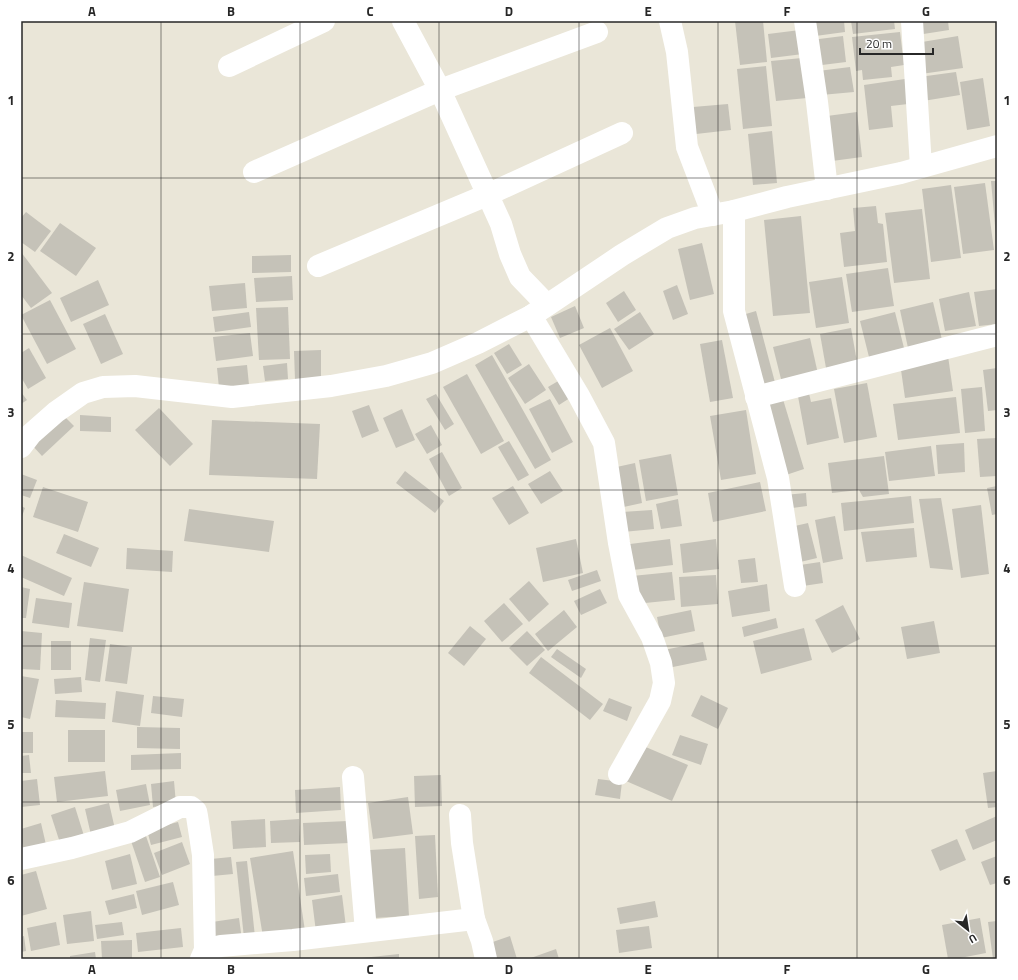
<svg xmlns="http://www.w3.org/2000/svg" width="1018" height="980" viewBox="0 0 1018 980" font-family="'Titillium Web',sans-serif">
	<rect width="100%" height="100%" fill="#eae6d8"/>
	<g fill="#c5c2b8">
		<polygon points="735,21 763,21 767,62 740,65"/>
		<polygon points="806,21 844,21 845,32 808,37"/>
		<polygon points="851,21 894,21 895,29 853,34"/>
		<polygon points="915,21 948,21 949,30 917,35"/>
		<polygon points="800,30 803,54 771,58 768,34"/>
		<polygon points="900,32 904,65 891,67 892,77 863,80 862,70 856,71 852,37"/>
		<polygon points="843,36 846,62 814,66 811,40"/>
		<polygon points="958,36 963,68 921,74 916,43"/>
		<polygon points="802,58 807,98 776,101 771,61"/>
		<polygon points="766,66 772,126 743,129 737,69"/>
		<polygon points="850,67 854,92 821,95 818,71"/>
		<polygon points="956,72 960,95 923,101 919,77"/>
		<polygon points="983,78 990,126 967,130 960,82"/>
		<polygon points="905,79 908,104 891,106 893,127 869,130 864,85"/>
		<polygon points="728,104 731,130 696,134 693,107"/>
		<polygon points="857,112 862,157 832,161 827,116"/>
		<polygon points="772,131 777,183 753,185 748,134"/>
		<polygon points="991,181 997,181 997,237 996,237"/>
		<polygon points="985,183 994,250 963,254 954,187"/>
		<polygon points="951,185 961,258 931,262 922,189"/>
		<polygon points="876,206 878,223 883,224 887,262 844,267 840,233 855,231 853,208"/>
		<polygon points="922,209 930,279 894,283 885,213"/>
		<polygon points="26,212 51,231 35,252 21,242 21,218"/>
		<polygon points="801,216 810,313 773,316 764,220"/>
		<polygon points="60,223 96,248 76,276 40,251"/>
		<polygon points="702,243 714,294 690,300 678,249"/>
		<polygon points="21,252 52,293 31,308 21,295"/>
		<polygon points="291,255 291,272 252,273 252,256"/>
		<polygon points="888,268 894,306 852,312 846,274"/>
		<polygon points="292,276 293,300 256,302 254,278"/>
		<polygon points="842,277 849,323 816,328 809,282"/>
		<polygon points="98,280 109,305 71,322 60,298"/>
		<polygon points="245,283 247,308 212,311 209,286"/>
		<polygon points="677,285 688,314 673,320 663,291"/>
		<polygon points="997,289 997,324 979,326 974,292"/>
		<polygon points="624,291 636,310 618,322 606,303"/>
		<polygon points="969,292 976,326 945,331 939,299"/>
		<polygon points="50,300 76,349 47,364 21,315"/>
		<polygon points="933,302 942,340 908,348 900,310"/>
		<polygon points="575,306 584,328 560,338 551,317"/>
		<polygon points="288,307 290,359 259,360 256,308"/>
		<polygon points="756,311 777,390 759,394 739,316"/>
		<polygon points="249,312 251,327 215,332 213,317"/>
		<polygon points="640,312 654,334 629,350 614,329"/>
		<polygon points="895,312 905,352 870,361 860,321"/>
		<polygon points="105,314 123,354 101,364 83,324"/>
		<polygon points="610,328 633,371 602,388 579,345"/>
		<polygon points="851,328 857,362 826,368 820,334"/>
		<polygon points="250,333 253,356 216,361 213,337"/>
		<polygon points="810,338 818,374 782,383 773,347"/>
		<polygon points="722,340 733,398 710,402 700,344"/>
		<polygon points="509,344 522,365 507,374 494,353"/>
		<polygon points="29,348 46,378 28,389 21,377 21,353"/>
		<polygon points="321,350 321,379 295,380 294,351"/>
		<polygon points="492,355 551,460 535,469 475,365"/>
		<polygon points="948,356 953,391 905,398 900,363"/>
		<polygon points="287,363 288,379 265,381 263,366"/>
		<polygon points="529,364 546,390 525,404 508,378"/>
		<polygon points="247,365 249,385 219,388 217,368"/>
		<polygon points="997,368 997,410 988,411 983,370"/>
		<polygon points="467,374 504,441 481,454 443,387"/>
		<polygon points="565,377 576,394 559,405 548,387"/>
		<polygon points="867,383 877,437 844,443 834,389"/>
		<polygon points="982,387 985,431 965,433 961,389"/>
		<polygon points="808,389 811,402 831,398 839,438 807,445 797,391"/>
		<polygon points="21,392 27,400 21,404"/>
		<polygon points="436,394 454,424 445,430 426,399"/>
		<polygon points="782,396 804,469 783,476 762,402"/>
		<polygon points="956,397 960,433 898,440 893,404"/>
		<polygon points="550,399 573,442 552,453 529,409"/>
		<polygon points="369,405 379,431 362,438 352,411"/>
		<polygon points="159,408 193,444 170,466 135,430"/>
		<polygon points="402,409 415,440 396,448 383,418"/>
		<polygon points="746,410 756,474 721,480 710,416"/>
		<polygon points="62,414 74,426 42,456 31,444"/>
		<polygon points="80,415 111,417 111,432 80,431"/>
		<polygon points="212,420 320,424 317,479 209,475"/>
		<polygon points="431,425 442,445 427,454 415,434"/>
		<polygon points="997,438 997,476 980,477 977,439"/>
		<polygon points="509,441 529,475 518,481 498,447"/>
		<polygon points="964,443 965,472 938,474 936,445"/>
		<polygon points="931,446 935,476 889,481 885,452"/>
		<polygon points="442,452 462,488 449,496 429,459"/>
		<polygon points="671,454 678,495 646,501 639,460"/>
		<polygon points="884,456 889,494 863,497 859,490 832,493 828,463"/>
		<polygon points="635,463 642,503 619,508 612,468"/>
		<polygon points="405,471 444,501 435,513 396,483"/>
		<polygon points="550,471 563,491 541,504 528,484"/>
		<polygon points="21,474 37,480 30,498 21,495"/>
		<polygon points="760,482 766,511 713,522 708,493"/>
		<polygon points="513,486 529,513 509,525 492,498"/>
		<polygon points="997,486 997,514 992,515 987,488"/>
		<polygon points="43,487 88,502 78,532 33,517"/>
		<polygon points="806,493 807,506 785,509 784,495"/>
		<polygon points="911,496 914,523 844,531 841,503"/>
		<polygon points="941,498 953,570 930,568 919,499"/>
		<polygon points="678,499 682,526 661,529 656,504"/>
		<polygon points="981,505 989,574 961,578 952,509"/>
		<polygon points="21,506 25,508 21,519"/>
		<polygon points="189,509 274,521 269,552 184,541"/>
		<polygon points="652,510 654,529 623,532 622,512"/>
		<polygon points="835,516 843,559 823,563 815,520"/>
		<polygon points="808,523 817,558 796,563 786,528"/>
		<polygon points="914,528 917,557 866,562 861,532"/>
		<polygon points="64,534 99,548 91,567 56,553"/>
		<polygon points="576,539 583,573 543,582 536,548"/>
		<polygon points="670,539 673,565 633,570 630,544"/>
		<polygon points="716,539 719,569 683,573 680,544"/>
		<polygon points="127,548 173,551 172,572 126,569"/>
		<polygon points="21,555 72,578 64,596 21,577"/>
		<polygon points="755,558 758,582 741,583 738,560"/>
		<polygon points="820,562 823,583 803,586 800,565"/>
		<polygon points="597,570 601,581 572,591 568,580"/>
		<polygon points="672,572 675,600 635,604 632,576"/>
		<polygon points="716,575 718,604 681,607 679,577"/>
		<polygon points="529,581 549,604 529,622 509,599"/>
		<polygon points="84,582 129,589 123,632 77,626"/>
		<polygon points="767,584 770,611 732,617 728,591"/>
		<polygon points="21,587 30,589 26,618 21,618"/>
		<polygon points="600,589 607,603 581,615 574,601"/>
		<polygon points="36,598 72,603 69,628 32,623"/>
		<polygon points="504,603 523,624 502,642 484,621"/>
		<polygon points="843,605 860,639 832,653 815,620"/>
		<polygon points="564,610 577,627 548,651 535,634"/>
		<polygon points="691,610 695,631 661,638 657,617"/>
		<polygon points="776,618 778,628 744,637 742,627"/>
		<polygon points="934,621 940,653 907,659 901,627"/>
		<polygon points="470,626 486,639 464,666 448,653"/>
		<polygon points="804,628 812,660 761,674 753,641"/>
		<polygon points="21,631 42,633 40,670 21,669"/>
		<polygon points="527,631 545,650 527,666 509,648"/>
		<polygon points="90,638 106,640 100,682 85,680"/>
		<rect x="51" y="641" width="20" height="29"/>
		<polygon points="703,642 707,660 668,668 664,650"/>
		<polygon points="110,644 132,647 127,684 105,681"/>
		<polygon points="557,649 586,669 581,678 551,657"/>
		<polygon points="541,657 603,704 590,720 529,673"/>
		<polygon points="21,676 39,679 30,719 21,717"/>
		<polygon points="81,677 82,692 55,694 54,679"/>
		<polygon points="116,691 144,695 140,726 112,722"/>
		<polygon points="701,695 728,708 718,729 691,716"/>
		<polygon points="153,696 184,699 182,717 151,713"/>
		<polygon points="609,698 632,707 627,721 603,711"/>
		<polygon points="56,700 106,703 105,719 55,717"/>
		<polygon points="137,727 180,728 180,749 137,748"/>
		<rect x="68" y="730" width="37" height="32"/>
		<rect x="21" y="732" width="12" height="21"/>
		<polygon points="680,735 708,744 701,765 672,755"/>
		<polygon points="641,745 688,765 672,801 626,781"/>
		<polygon points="181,753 181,769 131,770 131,755"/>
		<polygon points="29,755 31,773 21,773 21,756"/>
		<polygon points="105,771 108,796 57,802 54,777"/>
		<polygon points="997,771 997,807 988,808 983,773"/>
		<polygon points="441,775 442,806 415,807 414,776"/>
		<polygon points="37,779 40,805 21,807 21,781"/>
		<polygon points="598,779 622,782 620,799 595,795"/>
		<polygon points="174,781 176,804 153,807 151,784"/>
		<polygon points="146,784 150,805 120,811 116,790"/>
		<polygon points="340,787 341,810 296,813 295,790"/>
		<polygon points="408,797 413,834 373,839 368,803"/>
		<polygon points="109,803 115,829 91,835 85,809"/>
		<polygon points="75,807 85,839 61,846 51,815"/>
		<polygon points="997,816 997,840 973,850 965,830"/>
		<polygon points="265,819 266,847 233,849 231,821"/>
		<polygon points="299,819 300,842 271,843 270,821"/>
		<polygon points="348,821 349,843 304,845 303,823"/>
		<polygon points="178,822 182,837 151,845 147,830"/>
		<polygon points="41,823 47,849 25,855 21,838 21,829"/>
		<polygon points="435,835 438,897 419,899 415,836"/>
		<polygon points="146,836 160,877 145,882 131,841"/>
		<polygon points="957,839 966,860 940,871 931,850"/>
		<polygon points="182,842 190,864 162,875 154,853"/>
		<polygon points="405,848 409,916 374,918 370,850"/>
		<polygon points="293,851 305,931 263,937 250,858"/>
		<polygon points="130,854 137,884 112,890 105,861"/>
		<polygon points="330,854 331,872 306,874 305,855"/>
		<polygon points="997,856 997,883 990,885 981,862"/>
		<polygon points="231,857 233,874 212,876 211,859"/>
		<polygon points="247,861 255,937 244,938 236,862"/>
		<polygon points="36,871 47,909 21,916 21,875"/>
		<polygon points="338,874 340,892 306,896 304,878"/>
		<polygon points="173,882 179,905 142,915 136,891"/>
		<polygon points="134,894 137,908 109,915 105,901"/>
		<polygon points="342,895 346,927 316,932 312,900"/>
		<polygon points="655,901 658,917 620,924 617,908"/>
		<polygon points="91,911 94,941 67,944 63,915"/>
		<polygon points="239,918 242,940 215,944 212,922"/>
		<polygon points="980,918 986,953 955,959 948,959 942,925"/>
		<polygon points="997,921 997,959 993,959 988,922"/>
		<polygon points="56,922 60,945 31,951 27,928"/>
		<polygon points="122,922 124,935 97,939 95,925"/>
		<polygon points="649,926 652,948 619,953 616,930"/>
		<polygon points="181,928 183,947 138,952 136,933"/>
		<polygon points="24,936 26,951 21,952 21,937"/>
		<polygon points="510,936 517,959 492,959 487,944"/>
		<polygon points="132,940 132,958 102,959 101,941"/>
		<polygon points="556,949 559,959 528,959"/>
		<polygon points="95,952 96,959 70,959 70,956"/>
		<polygon points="399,954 399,959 362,959 362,958"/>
	</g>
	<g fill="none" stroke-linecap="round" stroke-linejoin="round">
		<g stroke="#fff" stroke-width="22">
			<polyline points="403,21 440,90 501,224 510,254 520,277 547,305"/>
			<polyline points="670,21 677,52 687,147 713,215"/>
			<polyline points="805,21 817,102 827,189"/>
			<polyline points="912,21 921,167"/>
			<polyline points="229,66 324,21"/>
			<polyline points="254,172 440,90 597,32"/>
			<polyline points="734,211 734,311 778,478 795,586"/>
			<polyline points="318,266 487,195 622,133"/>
			<polyline points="531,316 579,396 604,443 619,543 629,595 652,637 661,663 664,683 660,701 619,774"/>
			<polyline points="756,397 997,335"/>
			<polyline points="21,447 31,434 56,412 83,393 103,387 135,386 232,397 331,386 386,376 432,363 478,343 531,316 622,255 667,228 695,218 734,211 787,197 901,173 997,146"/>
			<polyline points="353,777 366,931"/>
			<polyline points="460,815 462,843 474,919"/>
			<polyline points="21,859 72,848 130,832 180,807 191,807 196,811 197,816 203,855 205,950"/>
			<polyline points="201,959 205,950 221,946 293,940 474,919 482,941 486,959"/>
		</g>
	</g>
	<path fill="none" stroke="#272727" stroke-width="1" stroke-opacity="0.55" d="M 161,21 L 161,959M 300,21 L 300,959M 439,21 L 439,959M 579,21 L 579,959M 718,21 L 718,959M 857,21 L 857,959M 21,178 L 997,178M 21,334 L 997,334M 21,490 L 997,490M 21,646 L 997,646M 21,802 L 997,802"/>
	<rect width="1018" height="980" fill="none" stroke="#ffffff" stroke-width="44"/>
	<g transform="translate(968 930) rotate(150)" stroke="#ffffff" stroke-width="3" paint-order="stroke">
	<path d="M0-3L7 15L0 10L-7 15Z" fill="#272727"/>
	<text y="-6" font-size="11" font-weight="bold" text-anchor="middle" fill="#272727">U</text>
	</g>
	<path d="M860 48v6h73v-6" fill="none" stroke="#272727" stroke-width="2"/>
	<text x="866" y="48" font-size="12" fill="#272727" stroke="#ffffff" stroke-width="3" paint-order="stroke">20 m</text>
	<rect x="22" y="22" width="974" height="936" fill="none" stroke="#272727" stroke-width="1.5"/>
	<g font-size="13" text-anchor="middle" font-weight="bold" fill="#272727">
		<text x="92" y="16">A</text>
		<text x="231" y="16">B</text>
		<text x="370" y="16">C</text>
		<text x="509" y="16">D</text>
		<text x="648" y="16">E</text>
		<text x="787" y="16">F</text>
		<text x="926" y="16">G</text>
		<text x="11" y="105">1</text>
		<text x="1007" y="105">1</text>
		<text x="11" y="261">2</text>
		<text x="1007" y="261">2</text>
		<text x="11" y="417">3</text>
		<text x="1007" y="417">3</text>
		<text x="11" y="573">4</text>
		<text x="1007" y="573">4</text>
		<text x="11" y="729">5</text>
		<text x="1007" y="729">5</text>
		<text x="11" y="885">6</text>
		<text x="1007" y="885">6</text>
		<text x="92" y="974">A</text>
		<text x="231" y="974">B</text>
		<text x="370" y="974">C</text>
		<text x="509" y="974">D</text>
		<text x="648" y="974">E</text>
		<text x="787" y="974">F</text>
		<text x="926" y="974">G</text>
	</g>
</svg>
